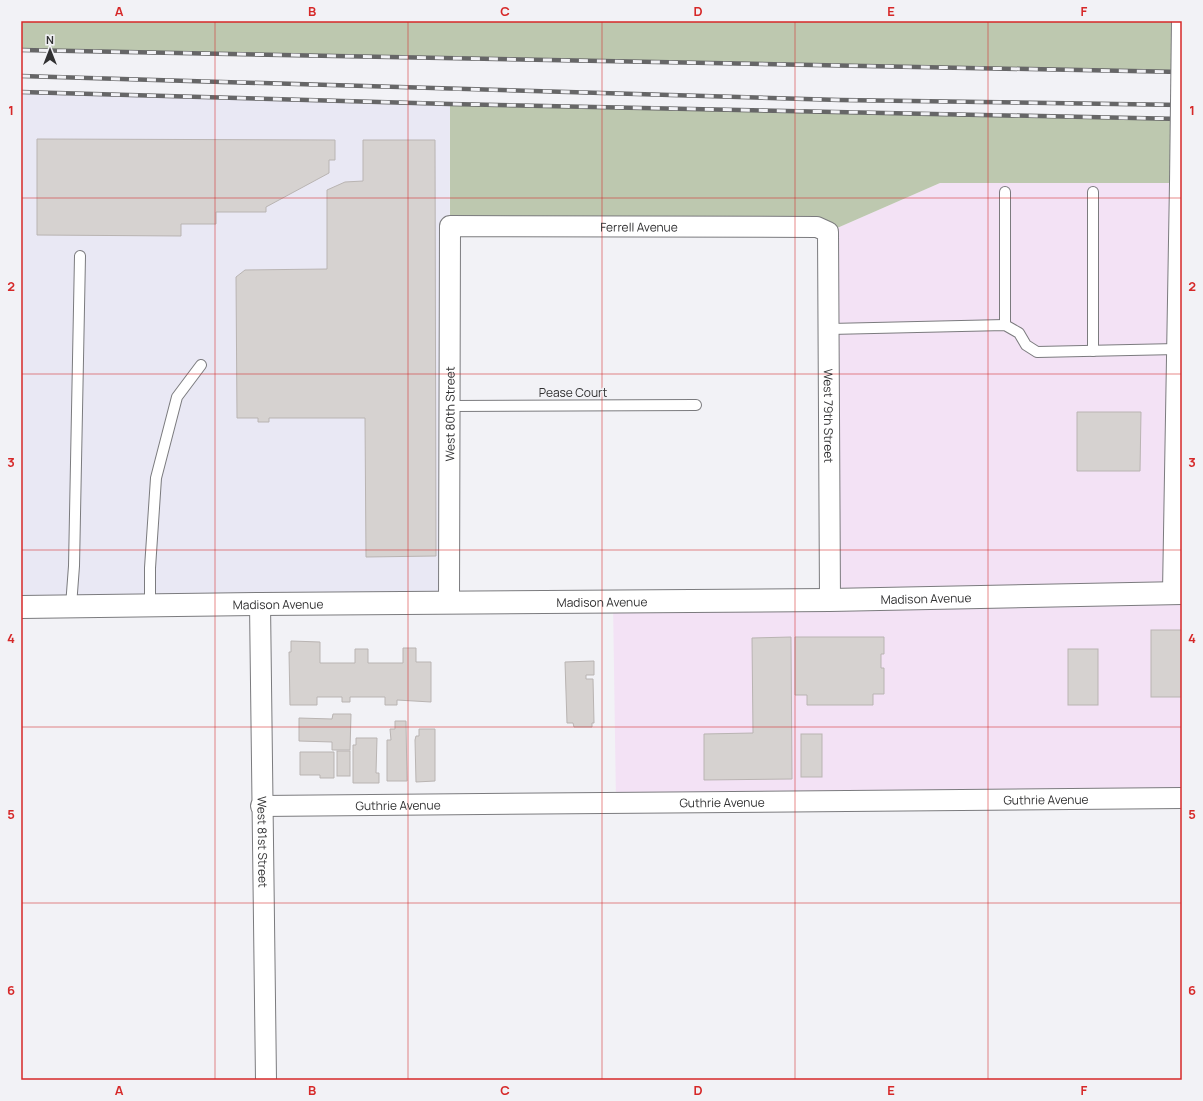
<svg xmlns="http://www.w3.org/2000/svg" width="1203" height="1101" viewBox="0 0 1203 1101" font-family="Manrope,sans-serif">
	<rect width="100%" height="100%" fill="#f2f2f6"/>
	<polygon fill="#f3e2f5" points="940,183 1180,183 1182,798 616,803 613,601 830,600 828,232"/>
	<polygon fill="#e9e8f4" points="21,92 450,104 449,603 21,607"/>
	<g fill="#bdc8af">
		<polygon points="21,21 1182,21 1182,72 21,50"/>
		<polygon points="450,104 1182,119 1180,183 940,183 828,232 450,226"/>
	</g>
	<g fill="#d6d2d0" stroke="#b9b4b2">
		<polygon points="37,139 335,140 335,160 329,160 329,173 266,207 266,212 216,212 216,224 181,224 181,236 37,235"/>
		<polygon points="363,140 435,140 436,556 366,557 365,418 269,418 269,422 258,422 258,418 237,418 236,277 245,270 327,269 327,190 345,182 363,181"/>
		<polygon points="1077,412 1141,412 1140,471 1077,471"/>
		<rect x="1151" y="630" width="31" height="67"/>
		<polygon points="791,637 792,779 704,780 704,734 753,733 752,638"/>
		<polygon points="795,637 884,637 884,654 881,654 881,668 884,668 884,694 873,694 873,705 807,705 807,695 795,695"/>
		<polygon points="291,641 320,642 320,663 355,663 355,649 368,649 368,663 403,663 403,648 416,648 416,662 431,662 431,702 397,700 397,705 385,705 385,697 350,697 350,702 342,702 342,697 317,697 317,705 290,705 289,652 291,652"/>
		<rect x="1068" y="649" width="30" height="56"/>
		<polygon points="594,661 594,675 586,675 586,679 593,679 594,723 592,723 592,727 574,727 573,723 567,723 565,662"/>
		<polygon points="333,714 351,714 350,750 332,750 332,742 299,741 299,718 332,719"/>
		<polygon points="395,721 406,721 407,781 387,781 387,740 391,740 390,729 395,729"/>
		<polygon points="419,729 435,729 435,781 416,782 415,740 416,736 419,736"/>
		<rect x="801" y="734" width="21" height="43"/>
		<polygon points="356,738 377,738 376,773 379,773 379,783 353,783 353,745 356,745"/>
		<rect x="337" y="751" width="13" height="25"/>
		<polygon points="300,752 334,752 334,778 320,778 320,775 300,775"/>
	</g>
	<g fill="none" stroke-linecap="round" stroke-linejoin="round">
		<g stroke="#7b7b7e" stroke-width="12">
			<g id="service">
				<polyline points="1005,192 1005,325"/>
				<polyline points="1093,192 1093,351"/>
				<polyline points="830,329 1005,325 1019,333 1026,345 1037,352 1177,349"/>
				<polyline points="451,406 696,405"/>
				<polyline points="150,605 150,568 156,478 177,397 201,365"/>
				<polyline points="71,606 74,566 80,256"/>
			</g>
		</g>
		<g stroke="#7b7b7e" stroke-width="22">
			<g id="minor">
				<polyline points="1173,592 1180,183"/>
				<path id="s1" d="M 449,603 L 450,226 L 817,227 L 828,232 L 830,600"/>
				<path id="s2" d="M 260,604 L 266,1080"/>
				<path id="s3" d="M 261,806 L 1182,798"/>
			</g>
		</g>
		<g stroke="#7b7b7e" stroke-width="24">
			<g id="tertiary">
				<path id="s4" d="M 21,607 L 260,604 L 830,600 L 1182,593"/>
			</g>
		</g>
		<use href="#service" stroke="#fff" stroke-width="10"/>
		<use href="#minor" stroke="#fff" stroke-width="20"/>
		<use href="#tertiary" stroke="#fff" stroke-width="22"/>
		<g stroke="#666667" stroke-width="4.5">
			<g id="rail">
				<polyline points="21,50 1182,72"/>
				<polyline points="21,76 840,100 1182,105"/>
				<polyline points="21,92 450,104 1182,119"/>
			</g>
		</g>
		<use href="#rail" stroke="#f2f2f6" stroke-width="3" stroke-dasharray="9" stroke-linecap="butt"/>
		<g stroke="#7b7b7e" stroke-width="22" stroke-linecap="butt">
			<polyline id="minor-bridge" points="1180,183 1182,21"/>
		</g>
		<use href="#minor-bridge" stroke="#fff" stroke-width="20"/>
	</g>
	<path fill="none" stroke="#d62828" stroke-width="1" stroke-opacity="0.55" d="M 215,21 L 215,1080M 408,21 L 408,1080M 602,21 L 602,1080M 795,21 L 795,1080M 988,21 L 988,1080M 21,198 L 1182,198M 21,374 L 1182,374M 21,550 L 1182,550M 21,727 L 1182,727M 21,903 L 1182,903"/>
	<g text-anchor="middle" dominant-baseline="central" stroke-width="3" stroke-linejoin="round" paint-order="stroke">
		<g font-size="12" fill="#313132" stroke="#f2f2f6">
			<text stroke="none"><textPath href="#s1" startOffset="566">Ferrell Avenue</textPath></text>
			<text x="573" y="392">Pease Court</text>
			<text stroke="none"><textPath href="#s1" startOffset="189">West 80th Street</textPath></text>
			<text stroke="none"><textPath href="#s1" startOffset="940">West 79th Street</textPath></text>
			<text stroke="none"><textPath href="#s4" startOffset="905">Madison Avenue</textPath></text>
			<text stroke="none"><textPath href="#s4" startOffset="581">Madison Avenue</textPath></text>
			<text stroke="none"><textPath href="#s4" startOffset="257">Madison Avenue</textPath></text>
			<text stroke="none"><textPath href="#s3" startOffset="785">Guthrie Avenue</textPath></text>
			<text stroke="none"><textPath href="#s3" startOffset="461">Guthrie Avenue</textPath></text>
			<text stroke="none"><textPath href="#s3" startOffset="137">Guthrie Avenue</textPath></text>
			<text stroke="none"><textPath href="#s2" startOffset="238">West 81st Street</textPath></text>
		</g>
	</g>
	<rect width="1203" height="1101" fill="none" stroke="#f2f2f6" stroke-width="44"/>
	<g transform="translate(50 50)" stroke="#f2f2f6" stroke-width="3" paint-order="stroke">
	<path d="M0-3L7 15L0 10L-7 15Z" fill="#313132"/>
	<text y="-6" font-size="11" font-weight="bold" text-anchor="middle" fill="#313132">N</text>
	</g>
	<rect x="22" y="22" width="1159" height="1057" fill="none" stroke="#d62828" stroke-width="1.5"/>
	<g font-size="13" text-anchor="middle" font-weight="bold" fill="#d62828">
		<text x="119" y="16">A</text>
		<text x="312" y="16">B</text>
		<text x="505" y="16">C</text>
		<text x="698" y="16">D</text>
		<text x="891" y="16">E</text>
		<text x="1084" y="16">F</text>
		<text x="11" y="115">1</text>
		<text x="1192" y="115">1</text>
		<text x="11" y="291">2</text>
		<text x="1192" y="291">2</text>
		<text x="11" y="467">3</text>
		<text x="1192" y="467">3</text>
		<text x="11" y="643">4</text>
		<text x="1192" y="643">4</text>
		<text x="11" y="819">5</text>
		<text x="1192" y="819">5</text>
		<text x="11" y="995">6</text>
		<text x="1192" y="995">6</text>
		<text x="119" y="1095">A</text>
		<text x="312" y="1095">B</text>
		<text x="505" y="1095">C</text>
		<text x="698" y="1095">D</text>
		<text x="891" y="1095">E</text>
		<text x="1084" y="1095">F</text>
	</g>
</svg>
